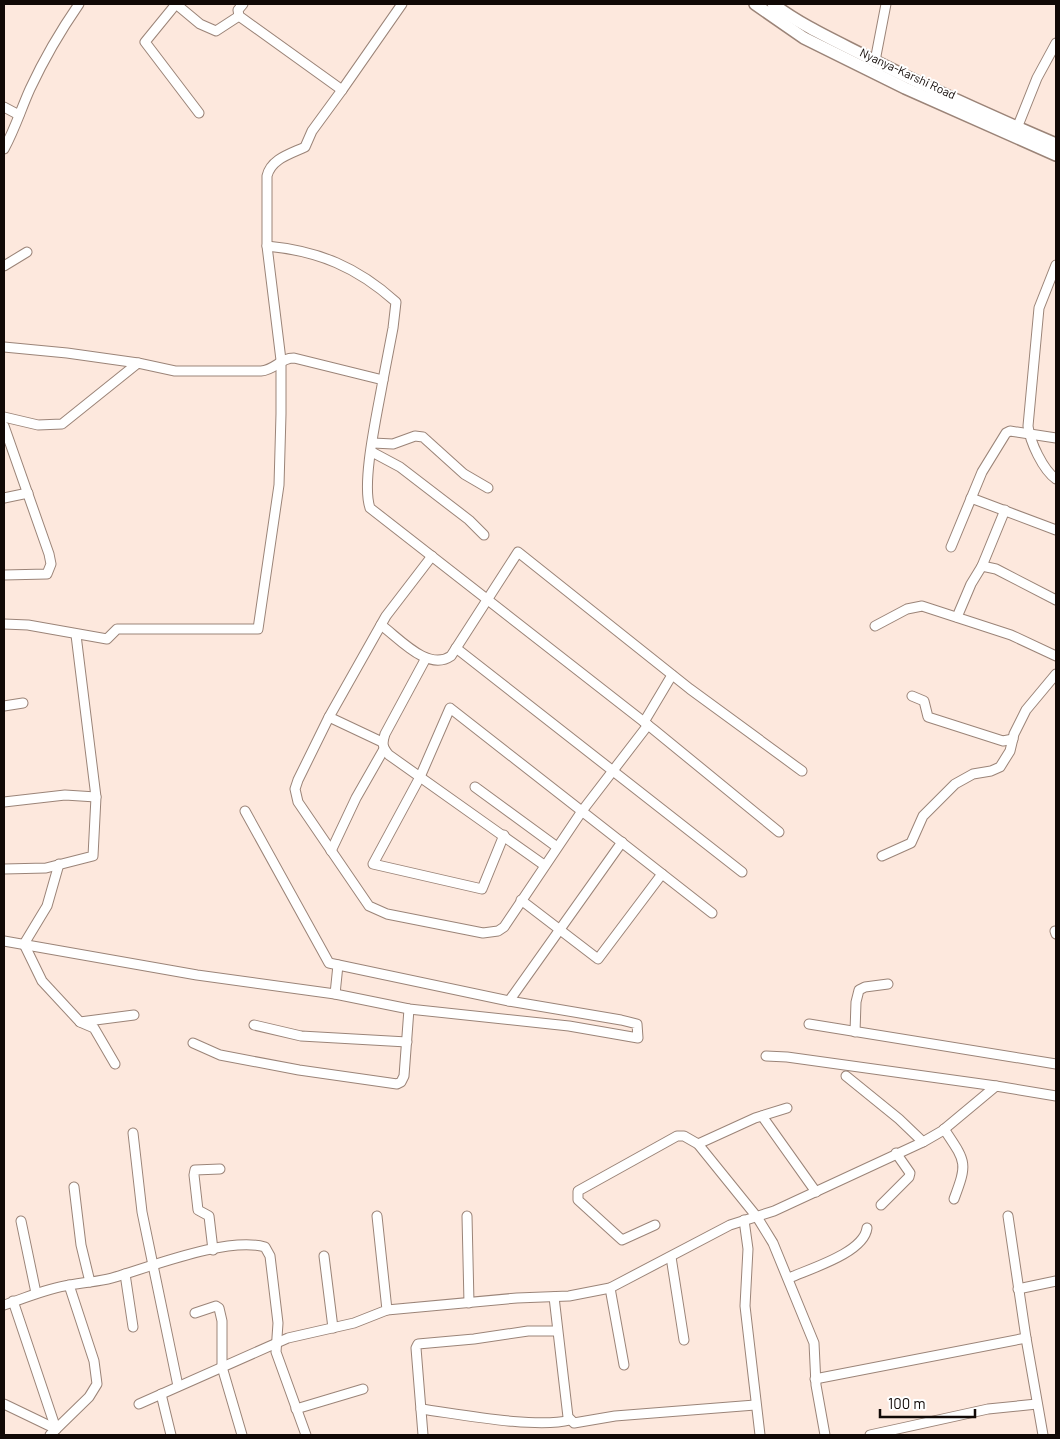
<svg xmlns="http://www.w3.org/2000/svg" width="1060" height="1439" viewBox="0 0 1060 1439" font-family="Barlow,sans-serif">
	<rect width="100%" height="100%" fill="#fde8dd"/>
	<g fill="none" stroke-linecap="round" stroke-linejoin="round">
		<g stroke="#9b8478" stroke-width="11">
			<g id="minor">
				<polyline points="176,4 145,42 199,113"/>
				<polyline points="176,4 200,24 216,31 239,16"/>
				<polyline points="243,4 238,10 239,16 342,90 402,4"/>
				<polyline points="875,61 886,4"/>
				<polyline points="4,107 19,115"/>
				<polyline points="1017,128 1037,78 1056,43"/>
				<path d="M 4,149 C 15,129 21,109 30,89 C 44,59 61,30 79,4"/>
				<path d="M 267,246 C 319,251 357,267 396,302 L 393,328 L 383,380"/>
				<path d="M 1056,265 L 1039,308 L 1028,426 C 1030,442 1043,470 1056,479"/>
				<polyline points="4,266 27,252"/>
				<polyline points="4,347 67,353 138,363"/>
				<path d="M 4,417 L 38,425 L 62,424 L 138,363 L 175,371 L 261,371 C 275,370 280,358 294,358 L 383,380 C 378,410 361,482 370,508 L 653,729 L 779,832"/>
				<polyline points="4,426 49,554 51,564 47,574 4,575"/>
				<polyline points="373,443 393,444 415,436 423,437 464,474 488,488"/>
				<polyline points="372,452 400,467 469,520 484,535"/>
				<polyline points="4,498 28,493"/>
				<polyline points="971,498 1056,530"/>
				<polyline points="951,547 982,472 1006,433 1010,431 1056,438"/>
				<polyline points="432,556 386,616 329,717 298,780 295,789 298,802 369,906 387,914 483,933 498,931 504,927 582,811 648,725"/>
				<polyline points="982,566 1005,510"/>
				<polyline points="957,617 971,584 982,566 996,569 1056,600"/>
				<path d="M 4,624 L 28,625 L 107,639 L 117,629 L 258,629 L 279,485 L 281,414 L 281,360 L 267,246 L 267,176 C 271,159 290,154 305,147 L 312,131 L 342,90"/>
				<path d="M 381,625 C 399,638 428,672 451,656 L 518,552 L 690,689 L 802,771"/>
				<polyline points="875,626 907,609 922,606 1011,635 1056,656"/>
				<polyline points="456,648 742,872"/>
				<path d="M 426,658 L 385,734 C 382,743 382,747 389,755 L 544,865"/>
				<polyline points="912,696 924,701 928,717 1003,741 1013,739"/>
				<polyline points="4,706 23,703"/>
				<polyline points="329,717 382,742"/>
				<polyline points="644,722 672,675"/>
				<polyline points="475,787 557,847"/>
				<polyline points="4,802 65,795 96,797"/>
				<polyline points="504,835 482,889 373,864 420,777 450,708 712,913"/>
				<polyline points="331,851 356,798 384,749"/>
				<polyline points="882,856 911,843 923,816 955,784 973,774 991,771 1000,767 1010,751 1014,734 1026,710 1056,674"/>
				<polyline points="59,864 47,906 24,944 42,981 80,1022 94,1028 115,1064"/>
				<polyline points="4,869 46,868 93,856 96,797 76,635"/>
				<polyline points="521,900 598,959 662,874"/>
				<polyline points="1055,931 1056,934"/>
				<polyline points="4,941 197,975 335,994 409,1009 569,1026 638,1038 637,1024 621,1020 509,1001 329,963 245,811"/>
				<polyline points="335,994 338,965"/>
				<polyline points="509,1001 622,842"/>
				<polyline points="80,1022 134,1015"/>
				<polyline points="809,1024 1056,1064"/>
				<polyline points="254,1025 301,1036 407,1042"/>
				<polyline points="855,1032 856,1002 859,990 865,987 888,984"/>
				<polyline points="193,1043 220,1055 299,1070 397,1084 401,1082 404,1076 409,1009"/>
				<polyline points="766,1056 787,1057 996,1086"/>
				<polyline points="846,1076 899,1119 923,1142"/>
				<polyline points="762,1116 816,1192"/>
				<path d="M 944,1129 C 966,1162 968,1162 954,1199"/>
				<polyline points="133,1133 142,1212 178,1386"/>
				<polyline points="698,1144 755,1118 787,1108"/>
				<polyline points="74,1187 81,1245 90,1282"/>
				<polyline points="881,1205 909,1177 910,1173 896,1153"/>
				<polyline points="467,1216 469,1303"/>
				<polyline points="1008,1216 1026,1338 1043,1435"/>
				<polyline points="744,1220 748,1249 745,1306 760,1435"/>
				<polyline points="21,1221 36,1293"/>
				<polyline points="655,1225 622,1240 578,1200 578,1191 677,1136 684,1136 698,1144 757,1217 773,1243 814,1343 816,1385 825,1435"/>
				<polyline points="213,1250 209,1216 198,1210 194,1175 195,1170 220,1169"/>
				<polyline points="324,1256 333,1328"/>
				<polyline points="671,1257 684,1340"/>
				<polyline points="125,1274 133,1327"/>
				<path d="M 789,1278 C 809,1269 864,1253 867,1228"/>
				<polyline points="610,1288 624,1365"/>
				<polyline points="1018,1289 1056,1281"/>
				<polyline points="554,1297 568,1417 574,1423 615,1416 755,1405"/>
				<polyline points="13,1301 56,1429"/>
				<path d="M 4,1305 C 26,1298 47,1288 70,1285 C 84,1282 98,1282 112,1278 C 150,1267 228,1236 265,1247 L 270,1256 L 278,1323 L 276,1352 L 306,1435"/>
				<polyline points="387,1310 517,1298 569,1296 610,1288 730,1225 774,1211 923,1142 942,1131 996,1086 1056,1096"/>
				<polyline points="195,1313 216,1306 219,1308 222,1321 222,1367 242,1435"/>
				<polyline points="815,1379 1026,1338"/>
				<polyline points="161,1394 171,1435"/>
				<polyline points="4,1404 56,1429"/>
				<polyline points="139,1404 288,1338 354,1323 387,1310 377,1216"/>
				<polyline points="296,1409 363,1389"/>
				<path d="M 421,1409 C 459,1414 536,1429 570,1420"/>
				<polyline points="50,1435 89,1397 97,1384 94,1361 69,1285"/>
				<polyline points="423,1435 416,1348 418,1344 474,1339 528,1331 557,1331"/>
				<polyline points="870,1435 988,1409 1037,1404"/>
			</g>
		</g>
		<g stroke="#9b8478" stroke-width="14">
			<g id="major">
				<polyline points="755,4 804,38 905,88 1056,155"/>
				<path d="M 773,4 C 802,26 836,41 869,58 C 930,89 993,117 1056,144"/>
			</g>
		</g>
		<use href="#minor" stroke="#fff" stroke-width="9"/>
		<use href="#major" stroke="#fff" stroke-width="11"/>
	</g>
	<g text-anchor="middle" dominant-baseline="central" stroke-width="4" stroke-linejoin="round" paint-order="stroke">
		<g font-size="12" fill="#110906" stroke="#fff">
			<text transform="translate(908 73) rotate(25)">Nyanya-Karshi Road</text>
		</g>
	</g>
	<rect width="1060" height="1439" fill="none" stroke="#110906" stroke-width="10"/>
	<path d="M880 1409v8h95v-8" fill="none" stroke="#110906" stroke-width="2.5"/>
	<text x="888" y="1409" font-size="15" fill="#110906" stroke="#ffffff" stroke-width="4" paint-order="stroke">100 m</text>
</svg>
